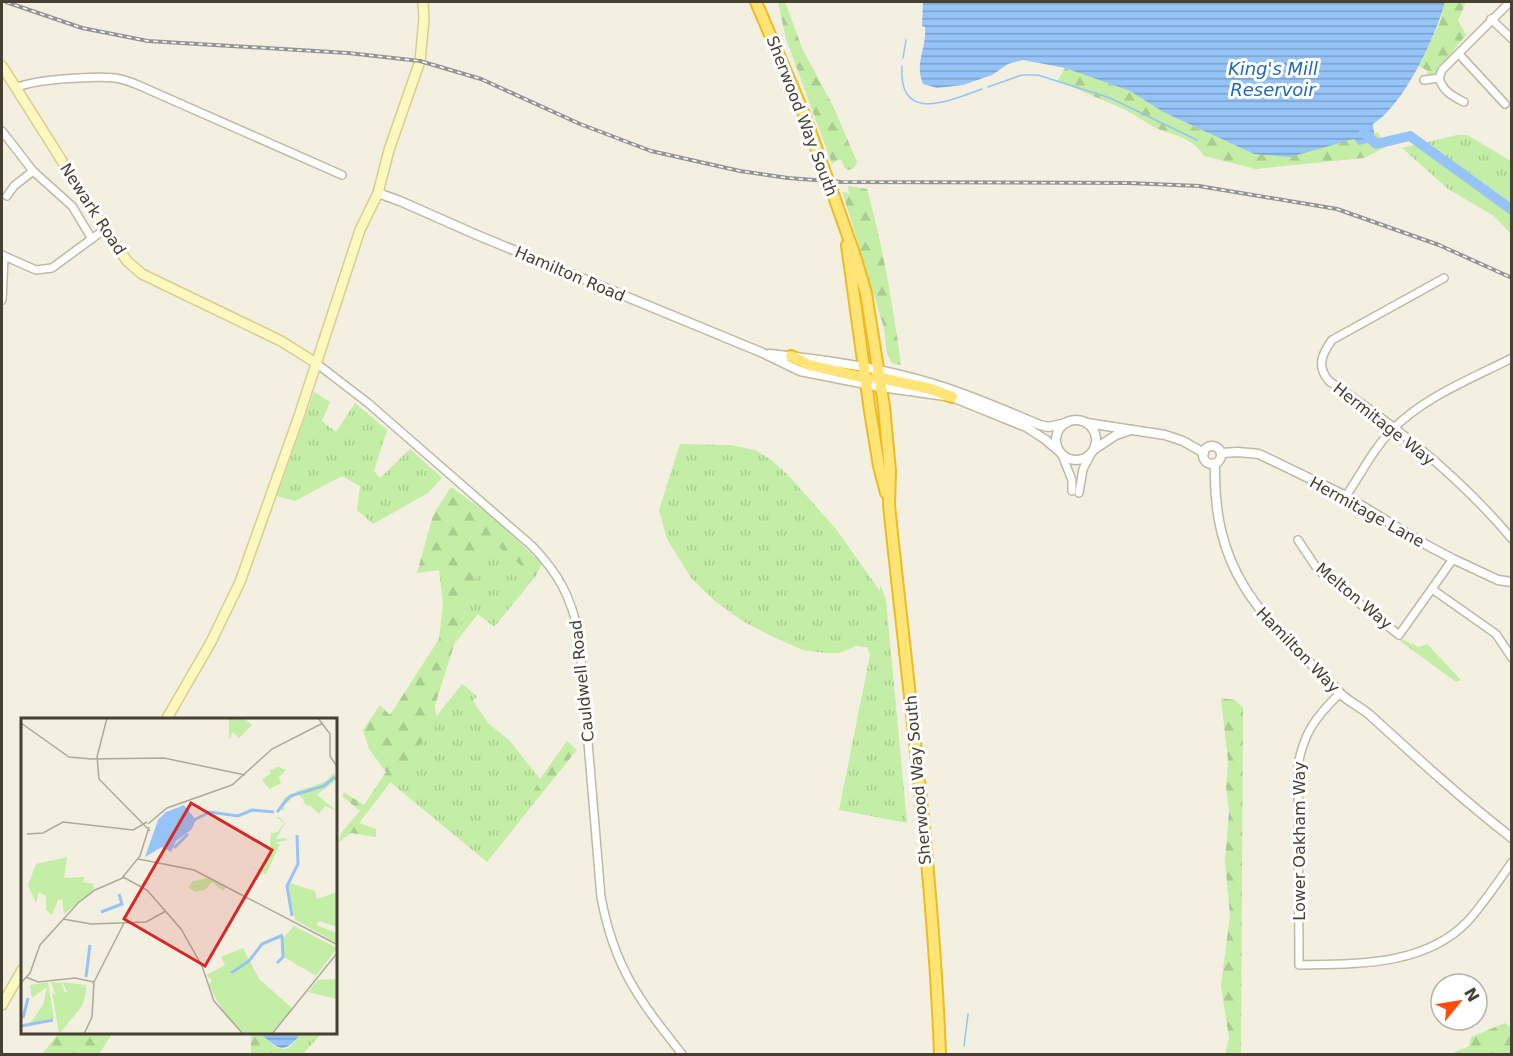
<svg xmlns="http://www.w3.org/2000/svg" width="1513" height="1056" viewBox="0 0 1513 1056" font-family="'DejaVu Sans',sans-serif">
	<defs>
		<pattern id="grass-tufts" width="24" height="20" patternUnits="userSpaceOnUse" patternTransform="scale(1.5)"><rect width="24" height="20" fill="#c4eda6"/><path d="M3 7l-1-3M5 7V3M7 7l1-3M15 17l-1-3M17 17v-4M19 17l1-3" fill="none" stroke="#aacc8f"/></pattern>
		<pattern id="forest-firs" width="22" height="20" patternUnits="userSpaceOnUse" patternTransform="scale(1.5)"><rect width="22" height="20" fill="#c4eda6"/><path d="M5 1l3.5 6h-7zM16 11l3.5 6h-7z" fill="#aacc8f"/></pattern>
		<pattern id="water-rules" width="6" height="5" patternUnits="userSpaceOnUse" patternTransform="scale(1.5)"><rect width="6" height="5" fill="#96c4f8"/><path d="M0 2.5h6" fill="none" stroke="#7ca1c9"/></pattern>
	</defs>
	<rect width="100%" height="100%" fill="#f3f0e2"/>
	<g fill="url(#grass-tufts)">
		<polygon points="1457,135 1467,135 1511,161 1511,234 1494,216 1448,189 1402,148"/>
		<polygon points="314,392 330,402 322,421 336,432 355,403 387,430 374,471 380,478 410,449 442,478 428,493 373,524 357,510 360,486 342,476 295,501 277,496"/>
		<polygon points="680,444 730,445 755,450 770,459 788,475 836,529 880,591 880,584 886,600 907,823 839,810 870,655 867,647 856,646 840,653 824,653 803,650 773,637 744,622 716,602 691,578 667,539 659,510"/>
		<polygon points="488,537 535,577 494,627 478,614 455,643"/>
		<polygon points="462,684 477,696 473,701 488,723 509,740 540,779 529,799 534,803 487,862 390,782 436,722 436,717"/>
		<polygon points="301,1034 321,1034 303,1054 281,1054 284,1049 290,1047"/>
	</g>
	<g fill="url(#forest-firs)">
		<polygon points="778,2 785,2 802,48 834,108 857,162 853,169 848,170 844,167 842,160 837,160 832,164 786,39"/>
		<polygon points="1445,2 1466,2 1458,20 1466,35 1433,75 1427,76 1428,71 1419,66 1440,22"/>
		<path d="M 1065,68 L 1130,91 L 1163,112 L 1254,154 L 1330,145 L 1378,132 L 1386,147 L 1364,158 L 1256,169 L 1204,156 C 1192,137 1175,136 1156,128 C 1146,123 1137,116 1127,111 C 1105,100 1081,92 1058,80 Z"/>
		<path d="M 848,186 L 867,189 C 883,247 893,305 901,365 L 892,363 L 887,354 L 884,328 L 842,191 L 849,194 Z"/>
		<polygon points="451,487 494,518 542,564 535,577 488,538 435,705 437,722 359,823 376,829 376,837 351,833 339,842 341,833 360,811 342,796 344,792 364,805 386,772 369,749 363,730 380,705 390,715 439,639 443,603 439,570 417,573 433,515"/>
		<polygon points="1401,639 1419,647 1427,644 1461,680 1456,682 1400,641"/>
		<polygon points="1221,698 1235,700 1243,708 1241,1054 1225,1054 1229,1038 1221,986 1230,915 1225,861 1229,811 1226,787 1228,761"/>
		<polygon points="567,741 577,750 534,803 529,799 540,779"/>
		<polygon points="1505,1023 1511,1028 1511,1054 1450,1054 1469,1046 1471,1037"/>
		<polygon points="58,1034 112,1034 99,1054 42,1054"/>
		<polygon points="251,1034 261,1034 275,1047 284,1049 281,1054 251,1054"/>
	</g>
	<g fill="url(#water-rules)">
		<path d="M 923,2 L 1445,2 C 1436,36 1404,105 1373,124 L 1375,141 L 1359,145 L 1354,139 L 1290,157 L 1254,154 L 1163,112 L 1130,91 L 1065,68 L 1023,60 L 1008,64 L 992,75 L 963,85 L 937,88 L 923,84 C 914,63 927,48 925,27 L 922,26 Z"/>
		<path d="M 261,1034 L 301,1034 C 284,1054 280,1051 261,1034 Z"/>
	</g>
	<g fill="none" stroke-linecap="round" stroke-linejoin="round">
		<g stroke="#96c4f8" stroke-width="1.5">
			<polyline points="903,58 906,40"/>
			<path d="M 902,66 C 898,124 949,101 982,89"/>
			<polyline points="988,87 1022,75 1038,75 1110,98 1197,140"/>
			<polyline points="964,1046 968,1014"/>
		</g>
		<polyline stroke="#96c4f8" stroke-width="10" points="1364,132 1376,144 1410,136 1512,210"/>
		<g stroke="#bfb9a4" stroke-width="10">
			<g id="minor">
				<polyline points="1491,19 1512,39"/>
				<polyline points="1459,54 1505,104"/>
				<path d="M 1439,78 C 1443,91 1452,96 1464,102"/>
				<polyline points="1424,80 1439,78 1442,70 1510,2"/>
				<path d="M 16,88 C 33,79 95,76 115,78 C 123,79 131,82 138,85 L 342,175"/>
				<polyline points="2,131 33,171 72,206 92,239"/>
				<polyline points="7,196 14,186 33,171"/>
				<polyline points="2,255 36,270 52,268 105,229"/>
				<path d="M 1444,278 L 1332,340 C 1322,354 1316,366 1329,381 C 1395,425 1460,477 1512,539"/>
				<polyline points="2,300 4,257"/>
				<path d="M 316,363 L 368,403 L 532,546 C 559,574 571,597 579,635 L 601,897 C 614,967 639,1000 682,1054"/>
				<polyline points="1062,455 1072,480 1072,491"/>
				<polyline points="1079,493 1083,469 1090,456"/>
				<path d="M 1346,496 C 1361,474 1373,449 1392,430 C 1424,397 1471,379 1512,358"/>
				<polyline points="1298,540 1318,570 1399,635 1453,559"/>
				<polyline points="1432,589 1496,634 1512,658"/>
				<path d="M 1339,694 C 1316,717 1304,732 1298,765 L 1299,965 C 1357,964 1425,966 1468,921 C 1484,903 1498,882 1512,862"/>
			</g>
		</g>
		<g stroke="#bfb9a4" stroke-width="11">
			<g id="tertiary">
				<polyline points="378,193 400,201 477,235 763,353 800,371 881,387 952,397 1026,427 1046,440 1060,452"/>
				<path d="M 770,354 C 825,360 884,368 937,385 C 973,396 1006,411 1040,425 L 1048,427 L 1066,423"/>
				<circle cx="1076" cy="440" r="20"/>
				<polyline points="1087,423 1165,435 1183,441 1204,453"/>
				<circle cx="1212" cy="455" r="9"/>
				<polyline points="1095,449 1116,435 1131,430"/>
				<polyline points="1221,453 1238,452 1259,454 1346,496 1421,542 1453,559 1498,580 1512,582"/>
				<path d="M 1215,463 C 1212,573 1261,616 1335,687 C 1343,700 1359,705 1371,716 C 1417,758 1463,800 1512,838"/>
			</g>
		</g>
		<g stroke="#d8ce8c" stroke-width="12">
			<g id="secondary">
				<polyline points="2,66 105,229 127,261 142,274 281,341 316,363"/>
				<polyline points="166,720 211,642 240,582 299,416 360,230 378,193 389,150 420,61 424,19 423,2"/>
				<polyline points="2,1005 22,970"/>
			</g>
		</g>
		<g stroke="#efbb21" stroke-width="14">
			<g id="trunk">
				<polyline points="756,2 805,116 823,167"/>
				<path d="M 832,191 L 855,256 L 866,293 L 884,406 L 890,471 L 889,505 C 908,688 933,871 940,1054"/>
				<polyline points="847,245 870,411 879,466 886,493"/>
				<polyline points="791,356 809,365 869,379"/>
				<polyline points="876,377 931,389 952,397"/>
			</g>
		</g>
		<use href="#minor" stroke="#fff" stroke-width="7"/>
		<use href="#tertiary" stroke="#fff" stroke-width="8"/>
		<use href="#secondary" stroke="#fff7c0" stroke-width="9"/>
		<use href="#trunk" stroke="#ffe478" stroke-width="10"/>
		<g stroke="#949494" stroke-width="4">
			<polyline id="rail" points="6,2 82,28 148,41 348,53 420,61 481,79 580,124 651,151 740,171 788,178 841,182 1129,183 1199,186 1337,209 1439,245 1512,278"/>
		</g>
		<use href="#rail" stroke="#fff" stroke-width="1.5" stroke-dasharray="4.5" stroke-linecap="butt"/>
		<g stroke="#efbb21" stroke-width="14" stroke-linecap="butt">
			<polyline id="trunk-bridge" points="823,167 832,191"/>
		</g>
		<use href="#trunk-bridge" stroke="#ffe478" stroke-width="10"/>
	</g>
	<g text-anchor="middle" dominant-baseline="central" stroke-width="6" stroke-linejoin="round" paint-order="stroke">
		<g font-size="16" fill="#454032" stroke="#fff">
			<text transform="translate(802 116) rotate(69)">Sherwood Way South</text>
			<text transform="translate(93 209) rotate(57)">Newark Road</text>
			<text transform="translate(570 274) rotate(23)">Hamilton Road</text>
			<text transform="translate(1384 424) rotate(38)">Hermitage Way</text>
			<text transform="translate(1367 512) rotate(29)">Hermitage Lane</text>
			<text transform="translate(1354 596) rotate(40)">Melton Way</text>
			<text transform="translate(1298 650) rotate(46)">Hamilton Way</text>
			<text transform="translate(582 681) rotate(-96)">Cauldwell Road</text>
			<text transform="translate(918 780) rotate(-95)">Sherwood Way South</text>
			<text transform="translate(1299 841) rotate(-90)">Lower Oakham Way</text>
		</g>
		<g font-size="18" font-style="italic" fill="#2068bc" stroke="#fff">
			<text x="1273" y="68">King's Mill<tspan x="1273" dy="21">Reservoir</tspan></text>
		</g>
	</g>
	<g transform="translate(21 718)">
		<rect width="316" height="316" fill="#f3f0e2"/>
		<path d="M 208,0 L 223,0 L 231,7 L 218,20 L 212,14 L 208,21 ZM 258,49 L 265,52 L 258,59 L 260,65 L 249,71 L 241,62 L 250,55 L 248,52 ZM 313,55 L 316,61 L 296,77 L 316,93 L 304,88 L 298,96 L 277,76 L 263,86 L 263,93 L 258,90 L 263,80 L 305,63 ZM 46,139 L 43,160 L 63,159 L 62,164 L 72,166 L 73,172 L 43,196 L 41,181 L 37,182 L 31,197 L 25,192 L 25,178 L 18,174 L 15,185 L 7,167 L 15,146 ZM 187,160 L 206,168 L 202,173 L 191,164 L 184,172 L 174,174 L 167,169 L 172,163 ZM 222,230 L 238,261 L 272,291 L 250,316 L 223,316 L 205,299 L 188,267 L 191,262 L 185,257 L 204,247 L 200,239 ZM 30,264 L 41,265 L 43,273 L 52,278 L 57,268 L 63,269 L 64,279 L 43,300 Z" fill="#c4eda6"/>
		<path d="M 293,68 L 289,71 L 295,77 L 292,79 L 302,85 L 294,82 L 287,88 L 282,84 L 285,80 L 278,77 L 281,74 L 273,74 ZM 255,99 L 258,99 L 264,105 L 255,121 L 264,120 L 266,122 L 253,125 L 259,126 L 245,156 L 211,139 L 240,153 L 248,139 L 250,115 L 257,114 L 263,105 ZM 269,165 L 294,173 L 296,181 L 316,174 L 316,209 L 298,203 L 295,207 L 316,215 L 316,225 L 274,202 L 266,169 ZM 273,208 L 316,230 L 295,258 L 263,239 L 262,220 ZM 316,261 L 316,281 L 287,274 L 297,262 ZM 27,264 L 33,300 L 8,307 L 22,287 L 26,269 L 11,280 L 9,267 ZM 41,264 L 65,267 L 65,273 L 64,279 L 61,288 L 38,316 L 31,274 L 38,280 L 43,300 L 64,276 L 63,268 L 57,268 L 53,277 L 48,277 Z" fill="#c4eda6"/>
		<path d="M 163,87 L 175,102 L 170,112 L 155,123 L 150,134 L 141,129 L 124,139 L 137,102 L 145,94 Z" fill="#96c4f8"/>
		<path fill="none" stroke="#96c4f8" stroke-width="3" d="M 256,94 L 269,78 L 303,68 L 314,59M 171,103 L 189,94 L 217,98 L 231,92 L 253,94M 153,130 L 167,116M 80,194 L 101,186 L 98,176M 271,198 L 266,168 L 277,146 L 276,117M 256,245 L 262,239 L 261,218M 210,255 L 228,243 L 241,226 L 262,217M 65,259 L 69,227M 2,300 L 7,280M 0,308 L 32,302"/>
		<path fill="none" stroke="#adaa9c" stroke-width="1.5" d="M 86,0 L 76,39 L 78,61 L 129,113M 297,0 L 309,16 L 309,38 L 317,50M 0,5 L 48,39 L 71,41M 68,41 L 143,40 L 224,57M 127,106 L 146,90 L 211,67 L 251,31 L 302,5M 6,116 L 22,115 L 42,104 L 112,112 L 126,104M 117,141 L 173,152 L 317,227M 102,159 L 126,172 L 160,211 L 181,248 L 193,283 L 222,316M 101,160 L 119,138 L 128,109M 42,201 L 70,206 L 125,204 L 145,193M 5,259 L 17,264 L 54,260 L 73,264M 0,265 L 9,255 L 19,227 L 57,185 L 74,172 L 104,159M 72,266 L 103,205M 63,316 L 71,299 L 73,263M 251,316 L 317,234"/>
		<path fill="#d62828" fill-opacity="0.15" stroke="#d62828" stroke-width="3" d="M 170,85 L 251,132 L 184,248 L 103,201 Z"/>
		<rect width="316" height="316" fill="none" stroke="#454032" stroke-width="3"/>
	</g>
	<rect width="1513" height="1056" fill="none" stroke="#454032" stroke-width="6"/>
	<g transform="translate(1459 1002) rotate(60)"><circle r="28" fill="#ffffff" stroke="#b5b3ad" stroke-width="1.5"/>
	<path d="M0-4.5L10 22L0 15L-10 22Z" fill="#ff4e0d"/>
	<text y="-9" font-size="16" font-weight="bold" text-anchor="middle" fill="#454032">N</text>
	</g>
</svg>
